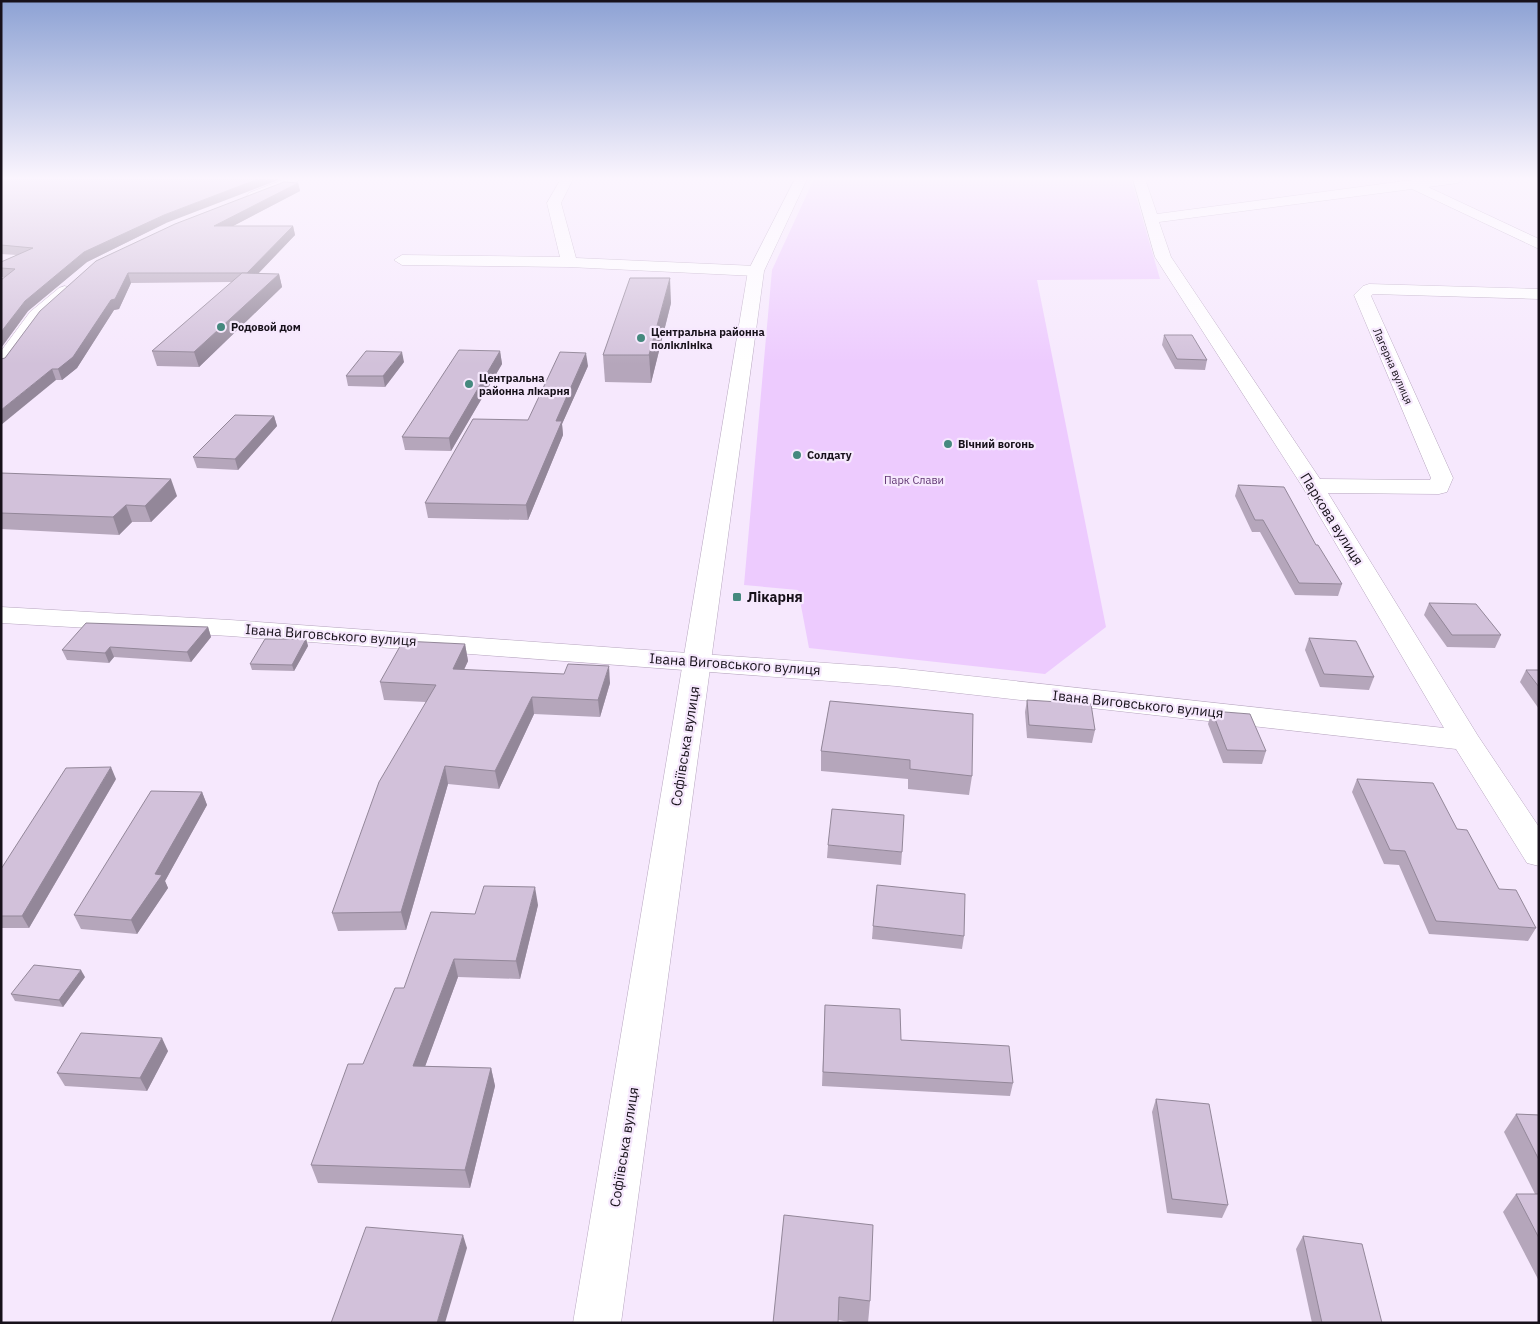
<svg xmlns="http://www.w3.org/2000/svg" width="1540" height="1324" viewBox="0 0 1540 1324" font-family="'IBM Plex Sans',sans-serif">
	<rect width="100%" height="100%" fill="#f6e8fd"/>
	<polygon fill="#edcbfe" points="814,179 1131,179 1160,279 1037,280 1106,627 1045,674 809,648 798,590 744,585 772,270"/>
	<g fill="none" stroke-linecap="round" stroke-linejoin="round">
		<g stroke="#b7a6bf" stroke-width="1">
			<g id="street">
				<polygon points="285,179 302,179 259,199 254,200 247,196 249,193"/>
				<polygon points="561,179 573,179 561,203 576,258 756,266 764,271 756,276 569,267 402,265 394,260 402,255 560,257 547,203"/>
				<polygon points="1133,179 1145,179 1157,214 1412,180 1464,179 1458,183 1428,187 1539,239 1539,249 1412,189 1159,222 1171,257 1320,479 1430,480 1431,478 1354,295 1363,286 1369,284 1539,289 1539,299 1373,294 1371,296 1453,478 1447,492 1439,494 1328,493 1478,736 1539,827 1539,866 1527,863 1456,749 896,686 230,636 1,623 1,607 230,620 896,668 1444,728 1302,486 1155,257"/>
				<polygon points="65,286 73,291 71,294 42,320 8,368 1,369 1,351 30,312 59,288"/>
			</g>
		</g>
		<g stroke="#b7a6bf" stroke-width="1">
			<polygon id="secondary" points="795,179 807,179 764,271 621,1323 573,1323 748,271"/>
		</g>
		<use href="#street" fill="#fff" fill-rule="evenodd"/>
		<use href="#secondary" fill="#fff" fill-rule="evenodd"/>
	</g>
	<g fill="#b5a6bb">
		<polygon points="1,179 166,223 87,262 28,311 1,348 1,280 4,277 1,277 1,262 17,255 1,254"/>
		<polygon points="298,183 300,191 233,226 293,226 295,235 258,274 279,274 282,287 199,367 157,366 152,351 232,282 131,283 119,309 114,310 77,368 62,380 56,380 5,358 40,311"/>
		<polygon points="671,303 651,383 605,382 603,355"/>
		<polygon points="1164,335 1207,360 1205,370 1175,369 1162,345"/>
		<polygon points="500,351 502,364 451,451 405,450 402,437"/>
		<polygon points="404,362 385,387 348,386 346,376"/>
		<polygon points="588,366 562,424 563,435 528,520 428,518 425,503 528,420"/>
		<polygon points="274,416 277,426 238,470 197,468 193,457"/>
		<polygon points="1,473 177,496 151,522 132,522 119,535 1,529"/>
		<polygon points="1238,485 1316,545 1342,584 1338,596 1295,595 1260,532 1252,532 1235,496"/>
		<polygon points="1429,603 1501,635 1495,648 1447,647 1424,615"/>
		<polygon points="208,627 211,637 191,662 114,657 109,663 67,660 62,650"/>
		<polygon points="1309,638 1374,677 1369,690 1320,687 1305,650"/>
		<polygon points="306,639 308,646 294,671 252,670 250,664"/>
		<polygon points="465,644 468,661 464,670 610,683 600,717 534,714 499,789 448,784 406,930 338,931 332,913 426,702 384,700 380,682"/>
		<polygon points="1526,670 1539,670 1539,709 1520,682"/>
		<polygon points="1027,700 1095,730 1092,743 1027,738 1025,712"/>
		<polygon points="830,701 972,776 969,795 908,789 908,779 821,771 821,751"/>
		<polygon points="1212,711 1266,751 1262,764 1223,763 1208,724"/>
		<polygon points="116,779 29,928 1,928 1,869"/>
		<polygon points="1357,779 1499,889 1536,928 1528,941 1429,934 1399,865 1384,864 1352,792"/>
		<polygon points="202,792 207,805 165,881 168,888 137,934 81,929 74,915"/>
		<polygon points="828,845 902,852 901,865 827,858"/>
		<polygon points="538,905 520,979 458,977 425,1066 491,1068 495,1086 470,1188 318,1183 311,1165 363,1064 475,914"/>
		<polygon points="873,926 964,936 962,949 872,939"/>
		<polygon points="85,977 63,1007 15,1001 11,994"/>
		<polygon points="825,1005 901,1040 1013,1083 1010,1096 822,1086"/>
		<polygon points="168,1051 147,1091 65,1086 57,1073"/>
		<polygon points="1156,1099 1228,1205 1222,1218 1167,1213 1152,1112"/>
		<polygon points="1516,1114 1539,1115 1539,1281 1503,1212 1516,1194 1535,1194 1504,1132"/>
		<polygon points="784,1215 870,1301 868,1323 855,1323 838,1320"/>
		<polygon points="1303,1236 1382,1323 1312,1323 1296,1249"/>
	</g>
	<g fill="#938799">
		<polygon points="258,179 281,179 166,223 87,262 28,311 1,348 1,332 25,301 84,252 164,215"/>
		<polygon points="298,183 300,191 216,235 214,226"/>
		<polygon points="293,226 295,235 250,282 247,273"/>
		<polygon points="128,273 131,283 119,309 114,310 77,368 62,380 58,369"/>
		<polygon points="279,274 282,287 199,367 194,352"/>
		<polygon points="670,278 671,303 651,383 649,355"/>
		<polygon points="500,351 502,364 451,451 449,438"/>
		<polygon points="402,352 404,362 385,387 383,376"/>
		<polygon points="586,353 588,366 562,424 563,435 528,520 526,505 556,421"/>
		<polygon points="52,369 56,380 1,425 1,410"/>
		<polygon points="274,416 277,426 238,470 235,459"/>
		<polygon points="171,479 177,496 151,522 145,506"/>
		<polygon points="126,505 132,522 119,535 113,517"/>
		<polygon points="208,627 211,637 191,662 187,652"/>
		<polygon points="306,639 308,646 294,671 292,665"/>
		<polygon points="465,644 468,661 456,686 453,669"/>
		<polygon points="110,647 114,657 109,663 105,653"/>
		<polygon points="609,666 610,683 600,717 598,700"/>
		<polygon points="532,697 534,714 499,789 495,771"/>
		<polygon points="445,766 448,784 406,930 401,912"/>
		<polygon points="111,767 116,779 29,928 22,916"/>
		<polygon points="202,792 207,805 165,881 168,888 137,934 131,920 155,874"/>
		<polygon points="535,887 538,905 520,979 516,961"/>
		<polygon points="454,959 458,977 419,1083 413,1066"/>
		<polygon points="81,970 85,977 63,1007 59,1000"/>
		<polygon points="162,1038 168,1051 147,1091 140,1078"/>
		<polygon points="491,1068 495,1086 470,1188 465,1170"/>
		<polygon points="463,1235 467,1248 445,1323 437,1323"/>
	</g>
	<g fill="#d2c1da" stroke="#938799">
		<polygon points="1,179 258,179 164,215 84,252 25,301 1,332 1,280 15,269 1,268 1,262 33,248 1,245"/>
		<polygon points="284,182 298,183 214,226 293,226 247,273 128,273 115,299 111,300 73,357 58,369 52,369 1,410 1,359 5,358 40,311 96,261 175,224"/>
		<polygon points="242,273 279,274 194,352 152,351"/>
		<polygon points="630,278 670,278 649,355 603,355"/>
		<polygon points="1164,335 1192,335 1207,360 1177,359"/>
		<polygon points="459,350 500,351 449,438 402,437"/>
		<polygon points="366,351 402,352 383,376 346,376"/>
		<polygon points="560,352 586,353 556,421 562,421 526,505 425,503 473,419 528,420"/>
		<polygon points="235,415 274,416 235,459 193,457"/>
		<polygon points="1,473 171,479 145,506 126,505 113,517 1,513"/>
		<polygon points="1238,485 1284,487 1316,545 1318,545 1342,584 1299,583 1263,520 1255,520"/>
		<polygon points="1429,603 1476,604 1501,635 1452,635"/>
		<polygon points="86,623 208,627 187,652 110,647 105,653 62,650"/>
		<polygon points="1309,638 1356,641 1374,677 1324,674"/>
		<polygon points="265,639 306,639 292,665 250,664"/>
		<polygon points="403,641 465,644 453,669 564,674 568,664 609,666 598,700 532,697 495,771 445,766 401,912 332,913 379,782 436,685 380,682"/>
		<polygon points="1526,670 1539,670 1539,687"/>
		<polygon points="1027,700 1091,704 1095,730 1029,725"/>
		<polygon points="830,701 973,714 972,776 910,769 910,760 821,751"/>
		<polygon points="1212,711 1250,714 1266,751 1227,750"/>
		<polygon points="111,767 22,916 1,916 1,869 66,768"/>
		<polygon points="1357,779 1433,783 1457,829 1467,830 1499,889 1516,890 1536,928 1436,921 1405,851 1390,850"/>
		<polygon points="151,791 202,792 155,874 162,875 131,920 74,915"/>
		<polygon points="832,809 904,815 902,852 828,845"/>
		<polygon points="877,885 965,894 964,936 873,926"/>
		<polygon points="484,886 535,887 516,961 454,959 413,1066 491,1068 465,1170 311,1165 348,1064 363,1064 395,988 404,988 431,912 475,914"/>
		<polygon points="34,965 81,970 59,1000 11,994"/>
		<polygon points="825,1005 900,1009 901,1040 1009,1046 1013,1083 823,1072"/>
		<polygon points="81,1033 162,1038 140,1078 57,1073"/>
		<polygon points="1156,1099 1209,1104 1228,1205 1172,1199"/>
		<polygon points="1516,1114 1539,1115 1539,1160"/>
		<polygon points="1516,1194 1539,1194 1539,1238"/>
		<polygon points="784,1215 873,1225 870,1301 839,1297 838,1323 773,1323"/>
		<polygon points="366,1227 463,1235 437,1323 331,1323"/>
		<polygon points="1303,1236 1362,1244 1382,1323 1322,1323"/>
	</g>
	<linearGradient id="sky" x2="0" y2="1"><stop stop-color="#8da2d4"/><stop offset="0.49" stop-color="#fbf5fe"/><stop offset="1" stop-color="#fbf5fe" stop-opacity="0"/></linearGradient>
	<rect width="1540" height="364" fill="url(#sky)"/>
	<g fill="#45897e" stroke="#f6e8fd" stroke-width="2">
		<circle cx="221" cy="327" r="5"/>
		<circle cx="641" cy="338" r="5"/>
		<circle cx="469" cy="384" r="5"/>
		<circle cx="948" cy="444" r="5"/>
		<circle cx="797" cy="455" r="5"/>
		<rect x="732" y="592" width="10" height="10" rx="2.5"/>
	</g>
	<g text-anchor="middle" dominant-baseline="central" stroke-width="4.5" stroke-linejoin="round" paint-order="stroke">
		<g font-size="11" font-weight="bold" fill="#17111a" stroke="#f6e8fd" text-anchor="start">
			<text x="231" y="327">Родовой дом</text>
			<text x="651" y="332">Центральна районна<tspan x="651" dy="13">поліклініка</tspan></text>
			<text x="479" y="378">Центральна<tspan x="479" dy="13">районна лікарня</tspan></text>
			<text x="958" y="444">Вічний вогонь</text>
			<text x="807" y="455">Солдату</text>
		</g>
		<g font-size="11" fill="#17111a" stroke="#f6e8fd">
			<text transform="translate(1393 366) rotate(66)">Лагерна вулиця</text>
		</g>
		<g font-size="11" fill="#603573" stroke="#f6e8fd">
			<text x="914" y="480">Парк Слави</text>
		</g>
		<g font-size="14" fill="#17111a" stroke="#f6e8fd">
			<text transform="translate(1332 519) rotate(58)">Паркова вулиця</text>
			<text transform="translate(331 635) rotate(4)">Івана Виговського вулиця</text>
			<text transform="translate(735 664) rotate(4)">Івана Виговського вулиця</text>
			<text transform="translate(1138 704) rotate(6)">Івана Виговського вулиця</text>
			<text transform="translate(685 746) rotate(-81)">Софіївська вулиця</text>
			<text transform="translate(624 1147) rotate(-81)">Софіївська вулиця</text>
		</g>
		<g font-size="14" font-weight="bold" fill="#17111a" stroke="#f6e8fd" text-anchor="start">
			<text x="747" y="597">Лікарня</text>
		</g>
	</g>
	<rect width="1540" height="1324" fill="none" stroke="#17111a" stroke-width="5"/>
</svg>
